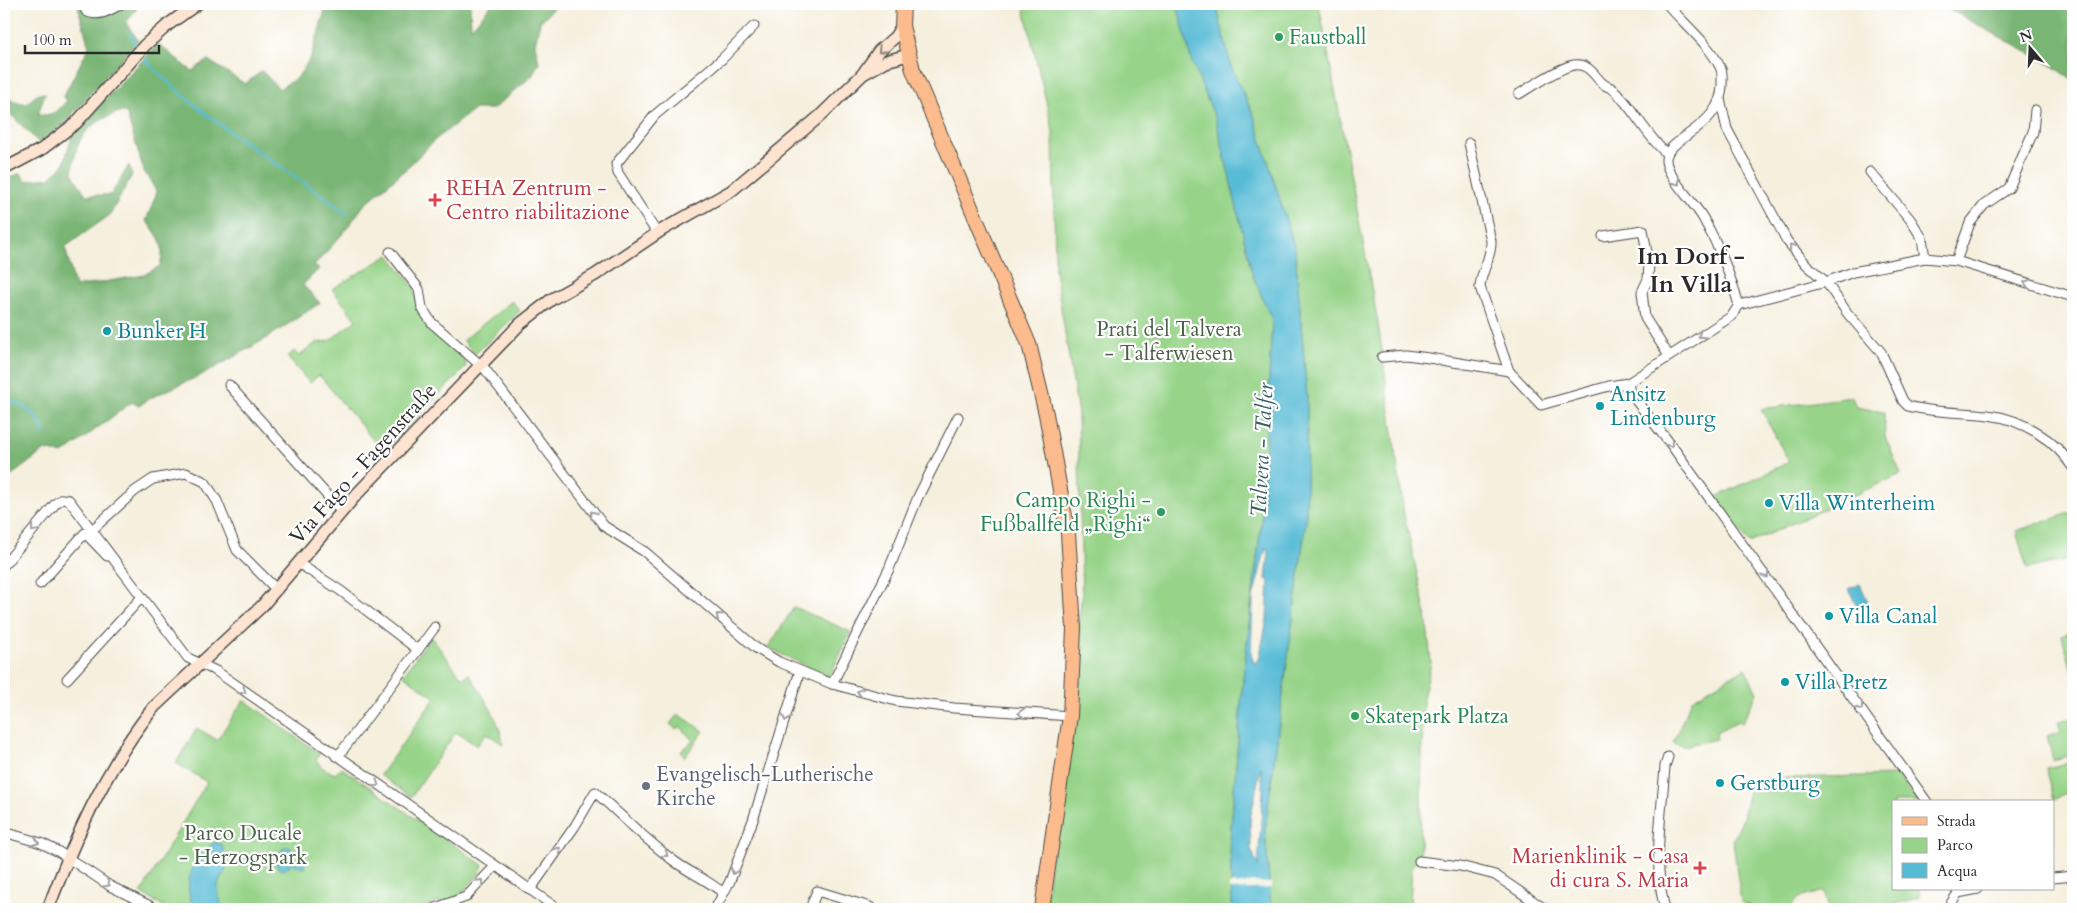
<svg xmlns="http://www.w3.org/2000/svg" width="2077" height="913" viewBox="0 0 2077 913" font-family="Cardo,serif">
	<rect width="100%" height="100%" fill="#fff"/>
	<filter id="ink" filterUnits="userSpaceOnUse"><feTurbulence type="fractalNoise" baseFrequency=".02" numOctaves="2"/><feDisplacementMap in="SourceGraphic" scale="10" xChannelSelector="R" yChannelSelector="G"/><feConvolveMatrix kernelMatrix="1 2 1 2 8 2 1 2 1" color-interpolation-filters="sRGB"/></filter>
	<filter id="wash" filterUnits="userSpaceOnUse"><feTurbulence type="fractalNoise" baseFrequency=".0096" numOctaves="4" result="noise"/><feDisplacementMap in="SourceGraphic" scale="20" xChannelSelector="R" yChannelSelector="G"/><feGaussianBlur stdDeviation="1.12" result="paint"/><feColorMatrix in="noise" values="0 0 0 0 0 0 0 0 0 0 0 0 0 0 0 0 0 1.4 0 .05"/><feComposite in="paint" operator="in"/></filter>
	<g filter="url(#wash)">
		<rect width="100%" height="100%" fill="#f5efdd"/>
		<g fill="#97d489" stroke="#61805a">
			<polygon points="1023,4 1177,4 1192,62 1216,120 1253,276 1272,320 1262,516 1244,668 1230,840 1232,909 1045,909 1082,595 1078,414 1055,270 1053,131"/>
			<polygon points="1216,4 1319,4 1378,323 1404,514 1426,615 1431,663 1423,699 1420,858 1412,866 1410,909 1271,909 1265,830 1306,520 1307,397 1295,249 1254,116 1231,67"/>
			<polygon points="389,255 414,287 419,313 466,363 465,368 403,431 400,427 391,434 395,440 390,445 385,445 380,448 319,375 310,383 287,357 294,351 299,356 316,343 329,341 356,320 332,289"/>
			<polygon points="512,301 520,311 475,354 463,340"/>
			<polygon points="1852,397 1856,407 1884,412 1885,437 1901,474 1749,543 1716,497 1789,462 1761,409"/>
			<polygon points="2073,512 2073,558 2027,569 2016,531"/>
			<polygon points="794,607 851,632 828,679 805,667 805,665 768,648"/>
			<polygon points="2073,632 2073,675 2062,636"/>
			<path d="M 431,637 L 462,678 L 469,674 C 482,695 500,719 503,744 L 486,733 L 477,746 L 456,732 L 411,797 L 380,775 L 435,698 L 403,675 Z"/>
			<polygon points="1745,668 1757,693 1742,723 1738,721 1716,732 1717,739 1683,746 1673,743 1692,699"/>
			<polygon points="244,700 320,754 316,759 321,767 335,774 342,768 480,863 483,865 479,874 462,893 452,900 434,903 421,909 168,909 141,893 207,782 176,763 197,728 217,740"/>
			<polygon points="678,714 704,731 685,757 681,751 693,741 680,726 676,729 670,724"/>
			<polygon points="2073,718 2073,755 2053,760 2047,736 2061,732 2058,721"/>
			<polygon points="2073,762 2073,789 2067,794 2054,799 2046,768"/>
			<polygon points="1897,775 1919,802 1893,802 1893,889 1919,889 1920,897 1877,909 1829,909 1824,891 1799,898 1789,909 1756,909 1741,902 1733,841 1742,821 1752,779"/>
		</g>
		<g fill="#79b675" stroke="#527050" fill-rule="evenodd">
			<path d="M 85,4 L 140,4 L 126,23 L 138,40 L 60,128 L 39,143 L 10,114 L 4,112 L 4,98 L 26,104 L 38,94 L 45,93 L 38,115 C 52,116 59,111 67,100 L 63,97 L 89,47 L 78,7 Z"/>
			<path d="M 327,4 L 470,4 L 471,28 L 492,4 L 557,4 L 540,22 L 535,44 L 539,62 L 532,76 L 493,109 L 475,109 L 436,139 L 407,168 L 364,205 L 345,231 L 314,266 L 319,269 L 303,285 L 320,303 L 267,338 L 206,373 L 150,398 L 139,406 L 132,402 L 63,454 L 45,450 L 4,481 L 4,180 L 21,173 L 25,181 L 49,178 L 63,166 L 73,133 L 158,44 L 192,71 L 208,60 L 245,84 L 262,71 L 279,89 L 298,77 L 311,57 ZM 119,112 L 126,112 L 144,171 L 157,192 L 146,221 C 161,238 165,245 160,266 L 144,275 L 75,287 L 65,247 L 110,215 L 132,175 L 129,165 L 111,195 L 86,195 L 72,173 C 77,136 84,126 119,112 Z"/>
			<polygon points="1940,4 2073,4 2073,81 2051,65"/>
		</g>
		<g fill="#57bbd5" stroke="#417380" fill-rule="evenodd">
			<path d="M 1177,4 L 1216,4 L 1231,67 L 1254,116 L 1295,249 L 1307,397 L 1306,520 L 1265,830 L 1271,909 L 1232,909 L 1230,840 L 1244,668 L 1262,516 L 1272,320 L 1253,276 L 1216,120 L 1192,62 ZM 1266,547 L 1269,553 L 1266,579 L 1269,581 L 1267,619 L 1259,660 L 1254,663 L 1251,655 L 1253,598 ZM 1261,767 L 1263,790 L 1258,866 L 1251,849 L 1250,819 Z"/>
			<polygon points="1860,584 1868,602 1857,607 1849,589"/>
			<path d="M 215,842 L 222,845 L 225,854 L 223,858 L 228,864 C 226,871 221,876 219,883 C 216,891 221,900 222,908 L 195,909 C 180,883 193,860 215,842 Z"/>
			<polygon points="286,847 291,848 294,854 292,860 304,863 305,868 301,868 291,862 288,868 282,870 278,868 276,863 282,849"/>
		</g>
		<polygon fill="#f5efdd" points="1254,882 1272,883 1272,888 1229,890 1229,885 1234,883 1236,885"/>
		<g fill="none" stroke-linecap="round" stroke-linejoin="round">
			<g stroke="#57bbd5" stroke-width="2.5">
				<polyline points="131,34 135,45"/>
				<path d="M 144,58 C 203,122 279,162 347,214"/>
				<path d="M 4,399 C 26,405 39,414 45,436"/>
			</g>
		</g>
	</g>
	<g filter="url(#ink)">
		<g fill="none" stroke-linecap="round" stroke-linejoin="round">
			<g stroke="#494846" stroke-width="11">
				<g id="street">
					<path d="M 83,4 L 86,11 C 98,18 111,10 121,4"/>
					<path d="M 1667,4 C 1683,23 1710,45 1720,67 C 1723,72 1722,77 1722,82 C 1724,129 1664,137 1666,161 C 1668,178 1694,202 1703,218 C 1720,248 1729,272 1739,305"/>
					<path d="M 1519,94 C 1532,86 1560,67 1574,65 C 1588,63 1594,75 1602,83 C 1606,87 1612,87 1615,91 C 1635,110 1646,136 1667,154"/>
					<path d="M 1720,99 L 1727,129 L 1787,241 L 1806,264 L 1826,282 L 1848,314 L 1881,352 L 1903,401 L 1908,406 C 1934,413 1962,412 1988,415 C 2022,419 2056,440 2073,468"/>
					<path d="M 1469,143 L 1491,241 C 1492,257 1481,271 1480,287 L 1509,371"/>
					<polyline points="1870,172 1910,219 1922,238 1925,258"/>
					<polyline points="657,233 618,173 616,164 655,115 722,59 754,26"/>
					<polyline points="1603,236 1643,230 1649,264 1648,279 1642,292 1645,318 1669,356"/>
					<polyline points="390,252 419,289 422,308 432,323 485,369 604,526 645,552 756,648 779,662 832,684 896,701 954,708 1070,716"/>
					<polyline points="1956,261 1970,223 1984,205 2009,188 2033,132 2035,110"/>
					<polyline points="1739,305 1732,316 1628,383 1630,393 1672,446 1927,802"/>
					<polyline points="1739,305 1826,282 1853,272 1925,258 1956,261 2073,297"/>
					<polyline points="1382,357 1406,355 1429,358 1509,371 1541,405 1609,386 1628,383"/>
					<polyline points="229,385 341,511"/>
					<polyline points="92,530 135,491 153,479 186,473 205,482 217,501 237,550 277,590"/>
					<polyline points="298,563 341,591 418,650"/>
					<polyline points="4,565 56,503 62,499 69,500 188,658 216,671 558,909"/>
					<polyline points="40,584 85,533 107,556"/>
					<polyline points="67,679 142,597"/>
					<polyline points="832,684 889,569 918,497 958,417"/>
					<polyline points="336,756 342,751 435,627"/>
					<polyline points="4,832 41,843 59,852 110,886 156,909"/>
					<polyline points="1419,861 1460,866 1495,875 1545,909"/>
					<polyline points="2053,878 2073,876"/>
					<path d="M 530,890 L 575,826 L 595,792 C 621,815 646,840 674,861 C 690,873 708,880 723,893"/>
					<polyline points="1958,893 1978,889"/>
					<polyline points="433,909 466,897 495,866"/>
					<polyline points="715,909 730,881 753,820 800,671"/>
					<polyline points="810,909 817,891 870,907"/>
					<path d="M 1665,909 C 1652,862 1662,814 1665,766 L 1668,757"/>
					<polyline points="1947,909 1958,893"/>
				</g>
			</g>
			<g stroke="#494846" stroke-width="14">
				<g id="secondary">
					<polyline points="865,73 886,61 908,55"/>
					<polyline points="4,169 42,149 76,123 145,45 169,24 197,4"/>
					<path d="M 48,909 C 74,840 107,765 154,707 L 262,606 L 356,495 L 520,324 L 552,299 L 595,275 L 662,230 L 731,191 L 820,116 L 862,75 L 879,51 L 895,37 L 902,26"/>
				</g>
			</g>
			<g stroke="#494846" stroke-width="16">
				<polyline id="primary" points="903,4 902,26 913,70 1029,344 1046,414 1068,533 1074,629 1070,716 1042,909"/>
			</g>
			<use href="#street" stroke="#fff" stroke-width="9"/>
			<use href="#secondary" stroke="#fde4d1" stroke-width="11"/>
			<use href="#primary" stroke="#fbbb8d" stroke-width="14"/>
		</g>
		<defs><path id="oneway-chevron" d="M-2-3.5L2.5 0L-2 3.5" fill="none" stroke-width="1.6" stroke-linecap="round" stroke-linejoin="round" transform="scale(1.25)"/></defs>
		<use stroke="#94887e" href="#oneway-chevron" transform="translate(881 50) rotate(135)"/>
		<g stroke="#a0a0a0">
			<use href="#oneway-chevron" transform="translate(1677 182) rotate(52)"/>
			<use href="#oneway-chevron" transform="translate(1792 247) rotate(-129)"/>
			<use href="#oneway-chevron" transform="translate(2027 283) rotate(-162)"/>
			<use href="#oneway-chevron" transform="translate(1701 335) rotate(147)"/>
			<use href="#oneway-chevron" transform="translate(1670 444) rotate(52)"/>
			<use href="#oneway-chevron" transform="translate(593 514) rotate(-129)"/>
			<use href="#oneway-chevron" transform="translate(34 529) rotate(130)"/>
			<use href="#oneway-chevron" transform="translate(1766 575) rotate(54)"/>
			<use href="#oneway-chevron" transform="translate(719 616) rotate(-139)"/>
			<use href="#oneway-chevron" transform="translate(243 691) rotate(35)"/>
			<use href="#oneway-chevron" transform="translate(860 692) rotate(-164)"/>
			<use href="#oneway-chevron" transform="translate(1860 707) rotate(55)"/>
			<use href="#oneway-chevron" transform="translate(1021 713) rotate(-176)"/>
			<use href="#oneway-chevron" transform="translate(786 718) rotate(106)"/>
			<use href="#oneway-chevron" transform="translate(376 784) rotate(35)"/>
			<use href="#oneway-chevron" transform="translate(36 842) rotate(20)"/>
			<use href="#oneway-chevron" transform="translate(558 850) rotate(-55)"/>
			<use href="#oneway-chevron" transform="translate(665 854) rotate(38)"/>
			<use href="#oneway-chevron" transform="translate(734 871) rotate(110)"/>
			<use href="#oneway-chevron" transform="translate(481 882) rotate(-47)"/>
			<use href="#oneway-chevron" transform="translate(107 884) rotate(30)"/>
		</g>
	</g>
	<g fill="#2e9e5b" stroke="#fff" stroke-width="2">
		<circle cx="1279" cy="37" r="5"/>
		<circle cx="1161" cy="512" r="5"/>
		<circle cx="1355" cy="716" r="5"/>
	</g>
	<g fill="#e0444e" stroke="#fff" stroke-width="2">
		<path d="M432.5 192.5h5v5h5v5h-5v5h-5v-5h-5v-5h5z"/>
		<path d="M1697.5 860.5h5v5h5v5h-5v5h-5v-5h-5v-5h5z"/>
	</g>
	<g fill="#0f9aa8" stroke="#fff" stroke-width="2">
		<circle cx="107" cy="331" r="5"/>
		<circle cx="1600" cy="406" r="5"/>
		<circle cx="1769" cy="503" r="5"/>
		<circle cx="1829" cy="616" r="5"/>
		<circle cx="1785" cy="682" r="5"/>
		<circle cx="1720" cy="783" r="5"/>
	</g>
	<circle fill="#6b7280" stroke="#fff" stroke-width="2" cx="646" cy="786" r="5"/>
	<g text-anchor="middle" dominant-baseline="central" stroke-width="4.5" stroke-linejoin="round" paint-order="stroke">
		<g font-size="21" fill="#27864d" stroke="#fff" text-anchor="start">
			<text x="1289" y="37">Faustball</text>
			<text x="1151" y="500" text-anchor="end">Campo Righi -<tspan x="1151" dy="24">Fußballfeld „Righi“</tspan></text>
			<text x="1365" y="716">Skatepark Platza</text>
		</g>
		<g font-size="21" fill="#be3a42" stroke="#fff" text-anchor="start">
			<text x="446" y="188">REHA Zentrum -<tspan x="446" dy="24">Centro riabilitazione</tspan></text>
			<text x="1689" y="856" text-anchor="end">Marienklinik - Casa<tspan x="1689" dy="24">di cura S. Maria</tspan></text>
		</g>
		<g font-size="21" fill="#4b5e47" stroke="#fff">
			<text x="1169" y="329">Prati del Talvera<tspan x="1169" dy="24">- Talferwiesen</tspan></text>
			<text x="243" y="833">Parco Ducale<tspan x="243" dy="24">- Herzogspark</tspan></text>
		</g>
		<g font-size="21" fill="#0d838f" stroke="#fff" text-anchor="start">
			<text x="117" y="331">Bunker H</text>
			<text x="1610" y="394">Ansitz<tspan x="1610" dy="24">Lindenburg</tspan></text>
			<text x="1779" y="503">Villa Winterheim</text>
			<text x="1839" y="616">Villa Canal</text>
			<text x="1795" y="682">Villa Pretz</text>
			<text x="1730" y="783">Gerstburg</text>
		</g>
		<g font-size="21" fill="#2b2b2b" stroke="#fff">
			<text transform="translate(363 464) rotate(-48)">Via Fago - Fagenstraße</text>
		</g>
		<g font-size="21" fill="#5b616d" stroke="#fff" text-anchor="start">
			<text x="656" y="774">Evangelisch-Lutherische<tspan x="656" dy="24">Kirche</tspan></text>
		</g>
		<g font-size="22" font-style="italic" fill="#3a5d66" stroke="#fff">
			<text transform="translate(1262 450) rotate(-87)">Talvera - Talfer</text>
		</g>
		<g font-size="24" font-weight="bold" fill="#2b2b2b" stroke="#fff">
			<text x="1691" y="256">Im Dorf -<tspan x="1691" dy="28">In Villa</tspan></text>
		</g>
	</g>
	<rect width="2077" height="913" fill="none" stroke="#fff" stroke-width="20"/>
	<rect x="1892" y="800" width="162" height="90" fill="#ffffff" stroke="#aaaaaa"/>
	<rect x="1902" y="817" width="25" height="8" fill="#fbbb8d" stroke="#aaaaaa"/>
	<text x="1937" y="826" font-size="15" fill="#2b2b2b">Strada</text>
	<rect x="1902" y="838" width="25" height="15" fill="#97d489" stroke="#aaaaaa"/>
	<text x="1937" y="850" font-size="15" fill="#2b2b2b">Parco</text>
	<rect x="1902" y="863" width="25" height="15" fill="#57bbd5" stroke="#aaaaaa"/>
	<text x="1937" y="876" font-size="15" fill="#2b2b2b">Acqua</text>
	<g transform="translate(2030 48) rotate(341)" stroke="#ffffff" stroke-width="4" paint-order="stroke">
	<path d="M0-4L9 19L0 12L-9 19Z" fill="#2b2b2b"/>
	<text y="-8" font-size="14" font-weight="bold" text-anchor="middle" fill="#2b2b2b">N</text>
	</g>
	<path d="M25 45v8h134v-8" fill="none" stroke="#2b2b2b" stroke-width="2.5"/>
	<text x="32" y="45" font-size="15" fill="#2b2b2b" stroke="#ffffff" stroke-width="4" paint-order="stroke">100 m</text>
</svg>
